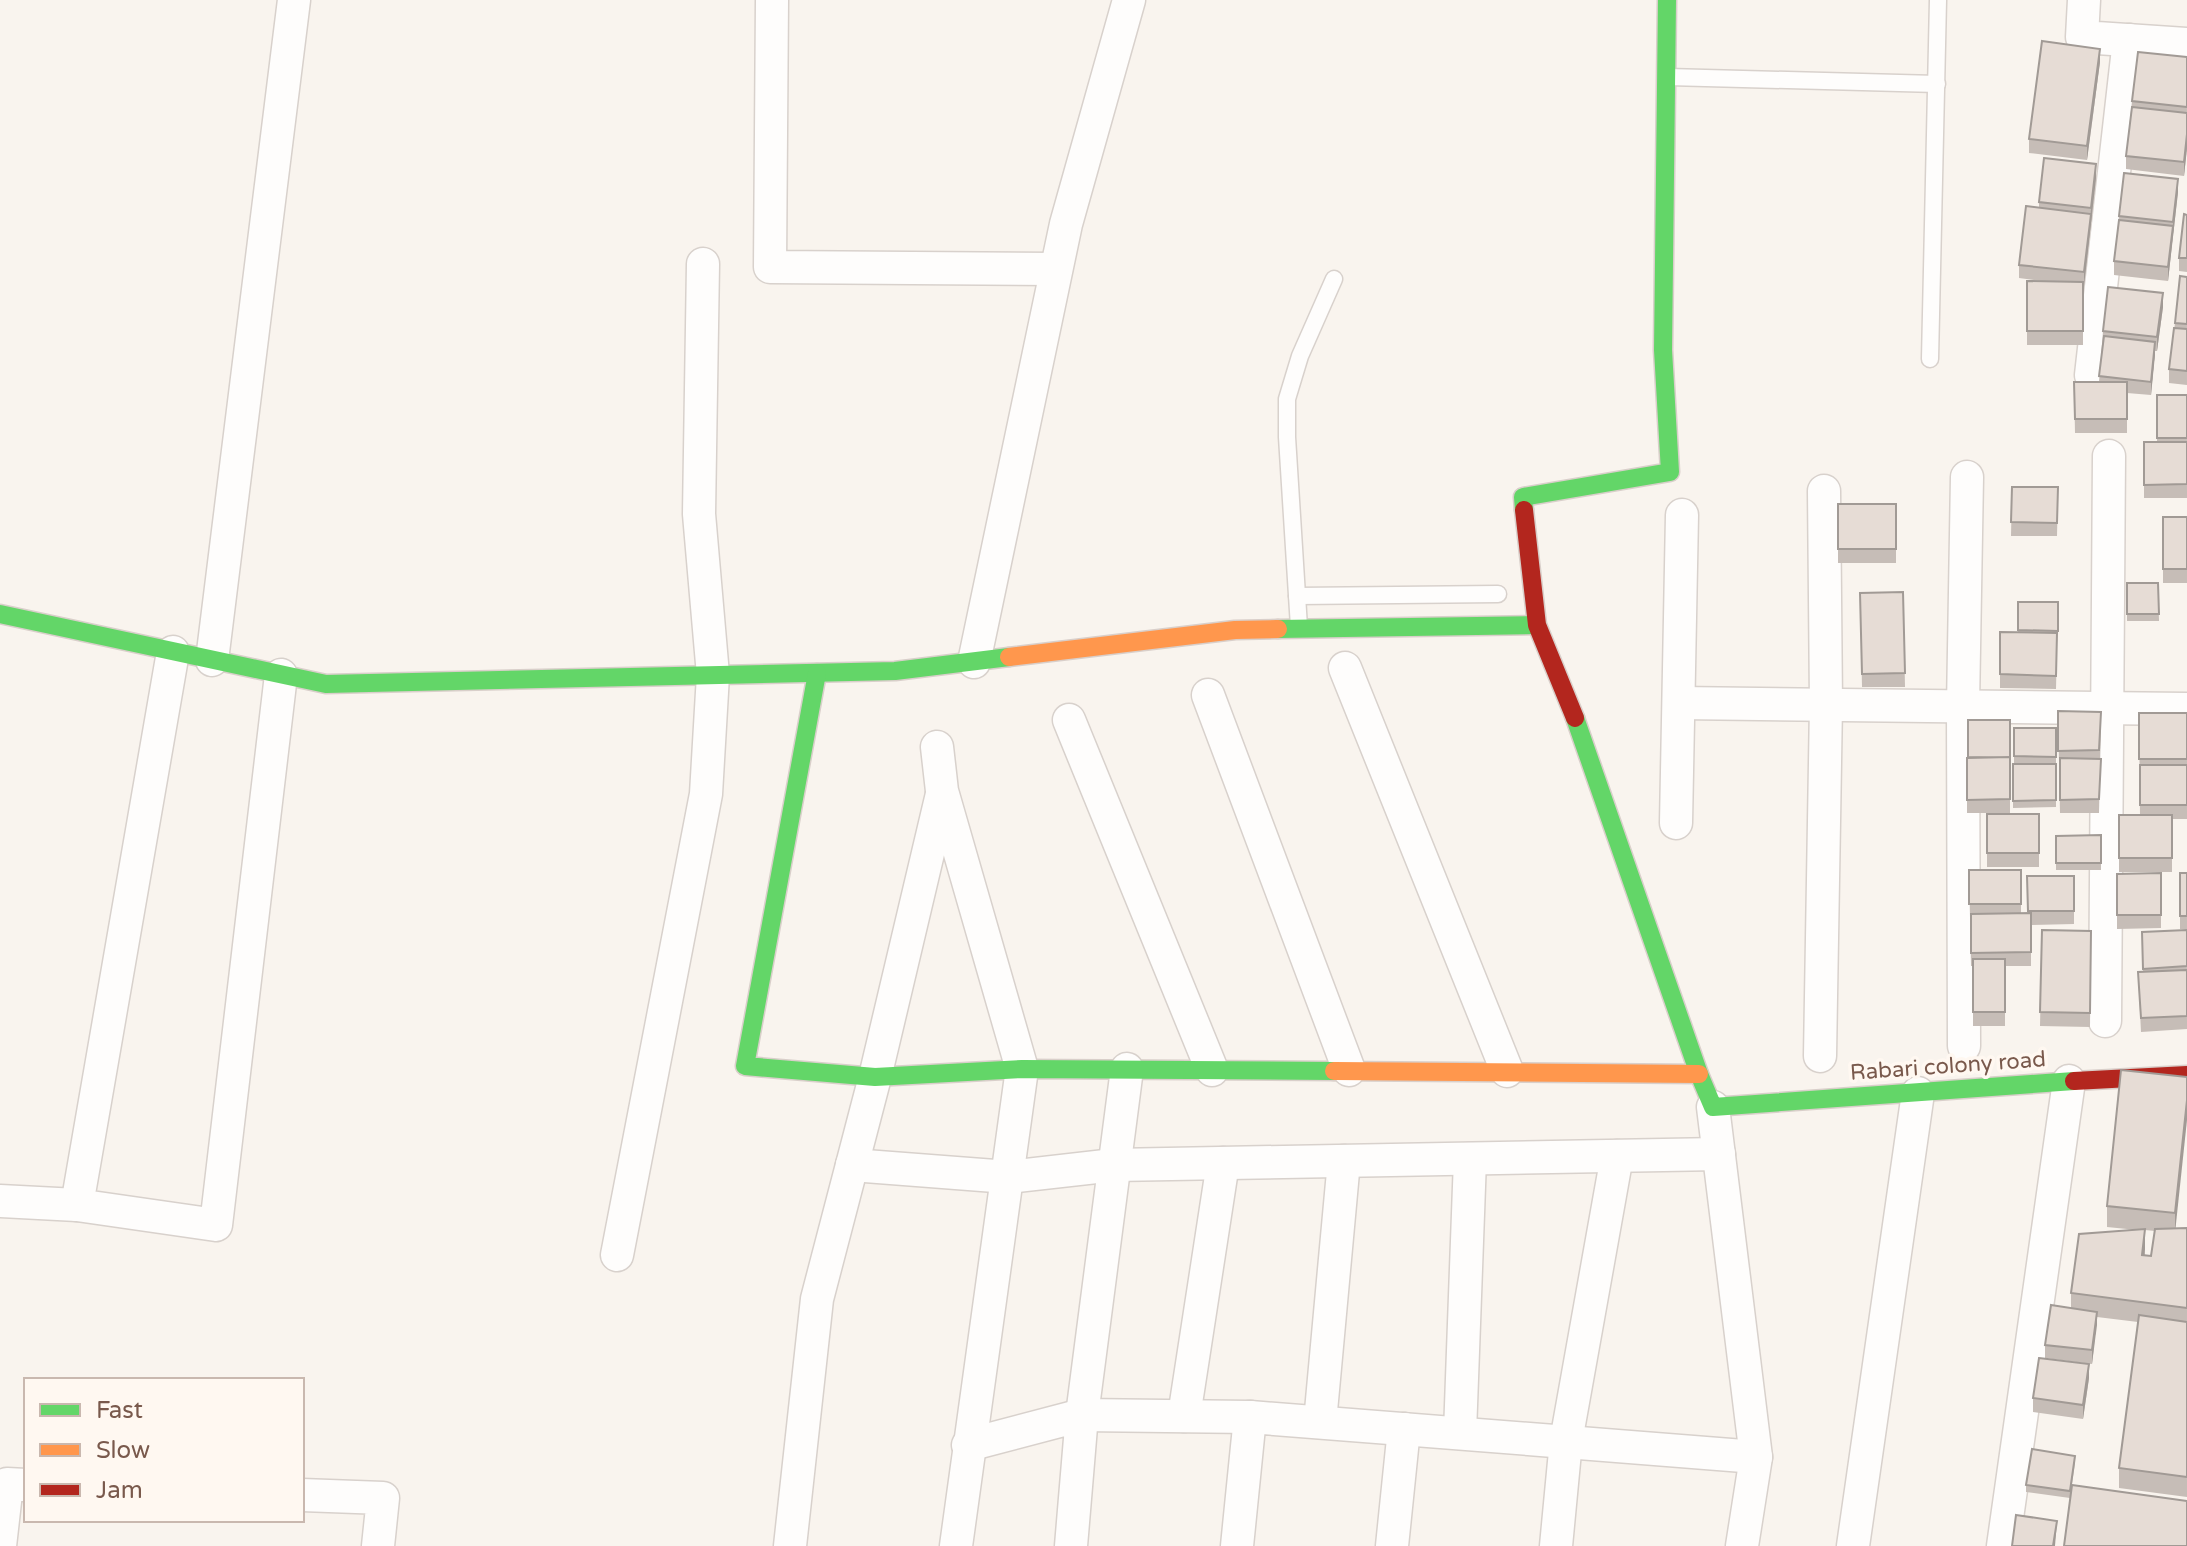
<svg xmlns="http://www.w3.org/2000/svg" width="2187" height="1546" viewBox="0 0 2187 1546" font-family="'Varela Round',sans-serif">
	<rect width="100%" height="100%" fill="#f9f4ee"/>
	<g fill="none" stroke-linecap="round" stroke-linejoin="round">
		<g stroke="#d8d1cc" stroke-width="19">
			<g id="lane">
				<polyline points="1668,77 1937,84"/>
				<polyline points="1930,359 1938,0"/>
				<polyline points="1297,596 1498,594"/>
				<polyline points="1299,627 1287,437 1287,399 1300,356 1334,279"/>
			</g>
		</g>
		<g stroke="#d8d1cc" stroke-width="35">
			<g id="street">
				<polyline points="772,0 770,267 1056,269"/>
				<polyline points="2084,0 2082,37 2187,44"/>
				<polyline points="2091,375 2129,40"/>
				<polyline points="173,652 77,1205 216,1225 281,675"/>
				<polyline points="212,660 294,0"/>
				<polyline points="974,662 1066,224 1129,0"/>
				<polyline points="1345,668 1507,1071"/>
				<polyline points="1208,695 1349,1070"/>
				<polyline points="1679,703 2187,709"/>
				<polyline points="1069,720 1212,1070"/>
				<polyline points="937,747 942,791 1022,1069 956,1546"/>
				<polyline points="1676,823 1682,515"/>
				<polyline points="2105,1021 2109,456"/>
				<polyline points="1964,1046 1963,706 1967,477"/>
				<polyline points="1820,1056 1826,704 1824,491"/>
				<polyline points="1127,1069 1082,1415 1250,1417"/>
				<polyline points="1713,1107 1756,1457 1742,1546"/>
				<polyline points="852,1165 1008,1177 1114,1165 1719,1154"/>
				<polyline points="0,1201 77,1205"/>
				<polyline points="617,1255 706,794 713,675 699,514 703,264"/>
				<polyline points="1184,1416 1223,1163"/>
				<polyline points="1320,1422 1344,1161"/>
				<polyline points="1460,1433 1470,1159"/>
				<polyline points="968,1445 1082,1415 1071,1546"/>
				<polyline points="302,1495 383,1498 378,1546"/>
				<polyline points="0,1546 7,1484 26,1485"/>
				<polyline points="790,1546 817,1299 875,1077 942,794"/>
				<polyline points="1237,1546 1250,1417 1756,1457"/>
				<polyline points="1392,1546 1404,1429"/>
				<polyline points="1556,1546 1566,1441 1617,1156"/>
				<polyline points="1853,1546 1918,1093"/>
				<polyline points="2003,1546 2069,1081"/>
			</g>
		</g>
		<g stroke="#d9cfca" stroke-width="21">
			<g id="fast">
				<polyline points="1524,510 1523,497 1670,472 1663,350 1667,0"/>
				<polyline points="0,614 326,684 895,671 1009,657"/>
				<polyline points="1278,629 1537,625"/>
				<polyline points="817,673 745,1066 875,1077 1022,1069 1334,1071"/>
				<polyline points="1575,718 1699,1074 1713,1107 2074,1081"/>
			</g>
		</g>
		<g stroke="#d9cfca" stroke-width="21">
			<g id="slow">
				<polyline points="1009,657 1235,630 1278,629"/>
				<polyline points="1334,1071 1699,1074"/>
			</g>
		</g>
		<g stroke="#d9cfca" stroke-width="21">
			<g id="jam">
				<polyline points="1524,510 1537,625 1575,718"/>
				<polyline points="2074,1081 2187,1075"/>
			</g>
		</g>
		<use href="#lane" stroke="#fefdfc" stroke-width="16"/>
		<use href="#street" stroke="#fefdfc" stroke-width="32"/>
		<use href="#fast" stroke="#63d668" stroke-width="18"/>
		<use href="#slow" stroke="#ff974d" stroke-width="18"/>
		<use href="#jam" stroke="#b3261e" stroke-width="18"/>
	</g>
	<g fill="#c6bdb7" fill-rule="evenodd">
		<polygon points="2187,57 2187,148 2184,176 2126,169 2126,156 2132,101"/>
		<polygon points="2100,62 2087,160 2029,153 2029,139"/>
		<polygon points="2096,178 2084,286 2083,285 2083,345 2027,345 2027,281 2050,282 2019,278 2019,265 2039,208 2039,202"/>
		<polygon points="2178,192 2168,281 2114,275 2114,261 2119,216"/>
		<polygon points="2187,215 2187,272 2179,271 2179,258"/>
		<polygon points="2187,277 2187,385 2169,383 2169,369 2175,323"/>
		<polygon points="2163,307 2157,351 2155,351 2151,395 2127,393 2127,433 2075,433 2074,382 2099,382 2103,331"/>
		<polygon points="2157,395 2187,395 2187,498 2144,498 2144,442 2157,442"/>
		<polygon points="2012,487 2058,487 2057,536 2011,536"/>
		<rect x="1838" y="504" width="58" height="59"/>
		<rect x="2163" y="517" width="24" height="66"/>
		<polygon points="2127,583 2158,583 2159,621 2127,621"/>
		<polygon points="1903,592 1905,687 1862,687 1860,593"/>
		<polygon points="2018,602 2058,602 2056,689 2000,688 2000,632 2018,632"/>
		<polygon points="2058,711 2101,725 2099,813 2060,813"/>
		<polygon points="2139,713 2187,713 2187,819 2172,819 2172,872 2119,872 2119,815 2140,815"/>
		<rect x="2014" y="728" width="42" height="35"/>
		<rect x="1967" y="758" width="43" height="55"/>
		<polygon points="2013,764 2056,764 2056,807 2013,808"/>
		<rect x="1987" y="814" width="52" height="53"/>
		<polygon points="2101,835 2101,870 2056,870 2056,836"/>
		<polygon points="1969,870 2021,870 2021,914 2028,914 2027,876 2074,876 2074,924 2031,925 2031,966 2005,966 2005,1026 1973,1026 1973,966 1971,966"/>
		<polygon points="2161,873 2161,928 2117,929 2117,874"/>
		<rect x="2180" y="873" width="7" height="56"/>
		<polygon points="2042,930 2091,931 2090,1027 2040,1026"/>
		<polygon points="2187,930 2187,1029 2141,1032 2138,972 2143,972 2142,932"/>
		<path d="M 2187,1077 L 2175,1229 L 2187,1228 L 2187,1497 L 2119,1488 L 2119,1468 L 2138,1322 L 2097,1317 L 2092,1364 L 2045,1358 L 2045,1345 L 2071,1308 L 2071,1293 L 2137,1230 L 2107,1227 L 2107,1206 ZM 2145,1230 L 2155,1231 L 2151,1256 L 2145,1255 Z"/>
		<polygon points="2089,1378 2083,1419 2033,1412 2033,1398"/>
		<polygon points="2075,1463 2070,1498 2026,1492 2026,1485"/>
	</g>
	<g fill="#a19a95">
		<polygon points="2100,49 2100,62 2087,160 2087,146"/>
		<polygon points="2187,134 2187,148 2184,176 2184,162"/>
		<polygon points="2096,164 2096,178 2084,286 2084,272"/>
		<polygon points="2178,179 2178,192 2168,281 2168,267"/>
		<polygon points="2163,293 2163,307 2157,351 2157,337"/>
		<polygon points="2155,342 2155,355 2151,395 2151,382"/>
		<polygon points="2187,1100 2187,1120 2175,1233 2175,1213"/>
		<polygon points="2145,1229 2145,1249 2142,1275 2142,1255"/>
		<polygon points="2097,1312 2097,1325 2092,1364 2092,1350"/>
		<polygon points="2089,1364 2089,1378 2083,1419 2083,1405"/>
		<polygon points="2057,1521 2055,1546 2053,1546"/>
	</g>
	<g fill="#e6dcd5" stroke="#a19a95" stroke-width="2">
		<polygon points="2042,41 2100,49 2087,146 2029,139"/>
		<polygon points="2138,52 2187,57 2187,107 2132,101"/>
		<polygon points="2132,107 2187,113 2187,134 2184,162 2126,156"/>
		<polygon points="2044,158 2096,164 2091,208 2039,202"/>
		<polygon points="2124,173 2178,179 2173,222 2119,216"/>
		<polygon points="2026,206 2091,214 2084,272 2019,265"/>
		<polygon points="2184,214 2187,215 2187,258 2179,258"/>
		<polygon points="2119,220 2173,226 2168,267 2114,261"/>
		<polygon points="2180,276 2187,277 2187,324 2175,323"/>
		<polygon points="2027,281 2083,282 2083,331 2027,331"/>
		<polygon points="2108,287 2163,293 2157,337 2103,331"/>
		<polygon points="2174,328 2187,329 2187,371 2169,369"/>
		<polygon points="2104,336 2155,342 2151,382 2099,376"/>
		<polygon points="2074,382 2127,382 2127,419 2075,419"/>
		<rect x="2157" y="395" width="30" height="43"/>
		<polygon points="2144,442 2187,442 2187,484 2144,485"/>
		<polygon points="2012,487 2058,487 2057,523 2011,522"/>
		<rect x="1838" y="504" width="58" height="45"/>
		<rect x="2163" y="517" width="24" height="52"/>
		<polygon points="2127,583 2158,583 2159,614 2127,614"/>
		<polygon points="1903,592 1905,673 1862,674 1860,593"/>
		<polygon points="2018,602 2058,602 2058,631 2018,630"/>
		<polygon points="2000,632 2057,633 2056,676 2000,674"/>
		<polygon points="2058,711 2101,712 2099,750 2058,751"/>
		<rect x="2139" y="713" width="48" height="46"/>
		<polygon points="1968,720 2010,720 2010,758 1968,757"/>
		<polygon points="2014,728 2056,728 2056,757 2014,756"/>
		<polygon points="2010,757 2010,799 1967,800 1967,758"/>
		<polygon points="2060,758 2101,759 2099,799 2060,800"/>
		<polygon points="2013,764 2056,764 2056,800 2013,801"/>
		<rect x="2140" y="765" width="47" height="40"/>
		<rect x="1987" y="814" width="52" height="39"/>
		<rect x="2119" y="815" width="53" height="43"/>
		<polygon points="2101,835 2101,863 2056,863 2056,836"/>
		<rect x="1969" y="870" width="52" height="34"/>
		<polygon points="2161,873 2161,915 2117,915 2117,874"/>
		<rect x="2180" y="873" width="7" height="43"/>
		<polygon points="2027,876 2074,876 2074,911 2028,911"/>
		<polygon points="2031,913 2031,952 1971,953 1971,914"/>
		<polygon points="2042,930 2091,931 2090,1013 2040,1012"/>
		<polygon points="2187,930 2187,966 2143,969 2142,932"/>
		<rect x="1973" y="959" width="32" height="53"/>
		<polygon points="2187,970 2187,1016 2141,1018 2138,972"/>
		<polygon points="2121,1070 2187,1077 2187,1100 2175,1213 2107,1206"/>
		<polygon points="2187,1228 2187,1308 2071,1293 2079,1234 2145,1229 2142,1255 2151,1256 2155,1229"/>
		<polygon points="2051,1305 2097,1312 2092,1350 2045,1345"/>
		<polygon points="2139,1315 2187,1322 2187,1477 2119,1468"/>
		<polygon points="2039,1358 2089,1364 2083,1405 2033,1398"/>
		<polygon points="2032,1449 2075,1456 2070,1491 2026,1485"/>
		<polygon points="2072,1485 2187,1501 2187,1546 2064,1546"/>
		<polygon points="2016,1515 2057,1521 2053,1546 2012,1546"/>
	</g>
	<g text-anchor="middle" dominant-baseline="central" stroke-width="7" stroke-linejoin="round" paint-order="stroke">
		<g font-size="22" fill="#79594c" stroke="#fff8f1">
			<text transform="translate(1948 1066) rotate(-4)">Rabari colony road</text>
		</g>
	</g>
	<rect x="24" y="1378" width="280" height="144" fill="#fff8f1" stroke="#c9b8af" stroke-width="2"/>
	<rect x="40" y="1404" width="40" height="12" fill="#63d668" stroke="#c9b8af" stroke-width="2"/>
	<text x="96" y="1418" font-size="24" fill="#79594c">Fast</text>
	<rect x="40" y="1444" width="40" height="12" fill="#ff974d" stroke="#c9b8af" stroke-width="2"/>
	<text x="96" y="1458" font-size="24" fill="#79594c">Slow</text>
	<rect x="40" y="1484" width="40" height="12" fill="#b3261e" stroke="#c9b8af" stroke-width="2"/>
	<text x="96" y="1498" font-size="24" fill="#79594c">Jam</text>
</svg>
